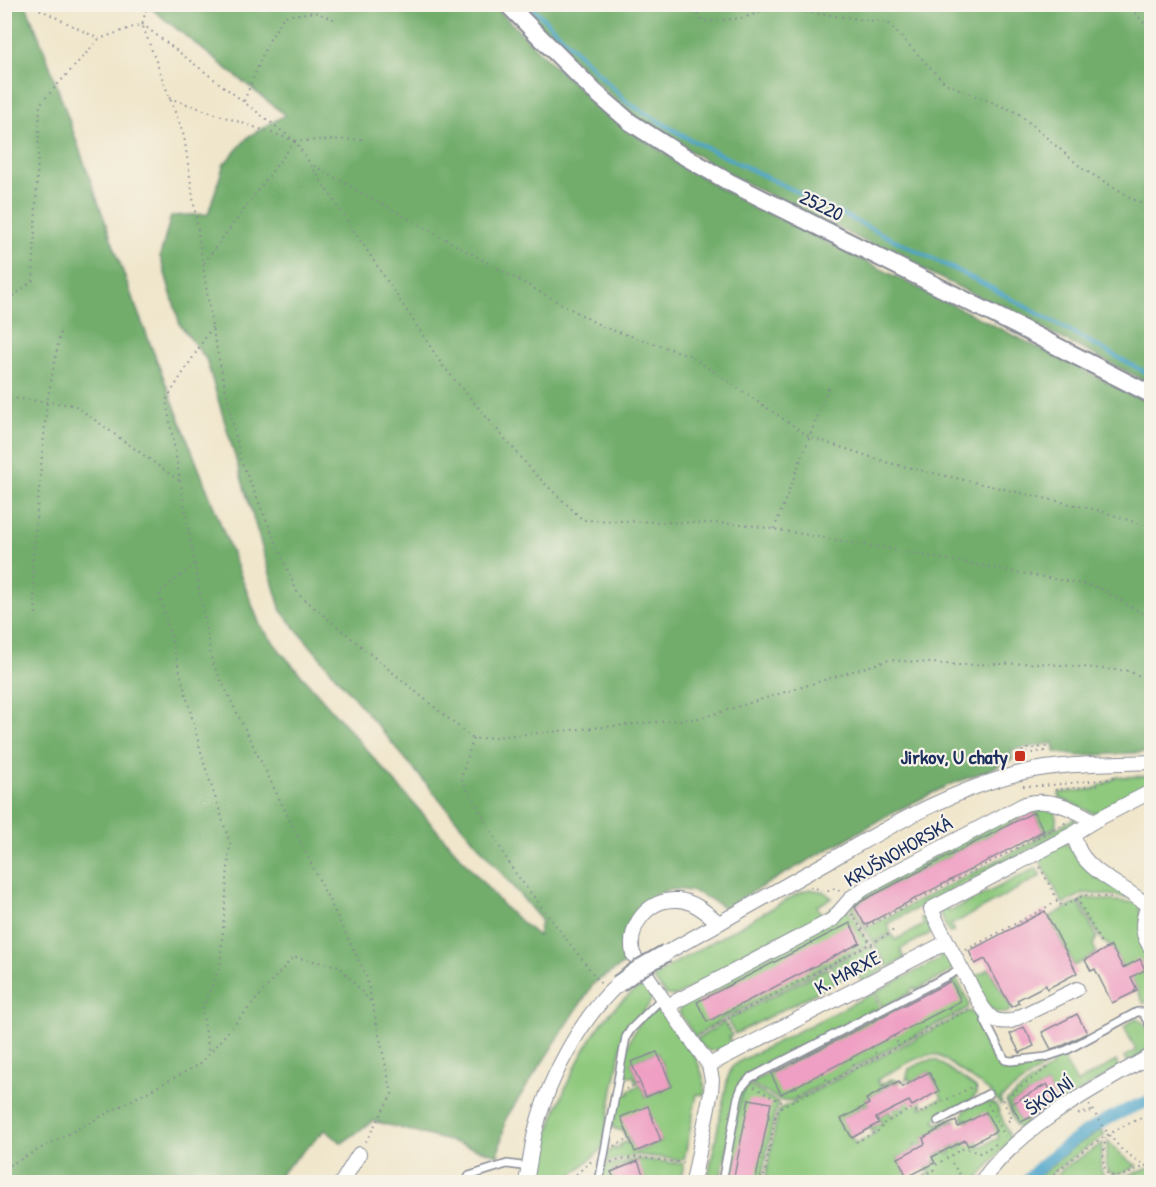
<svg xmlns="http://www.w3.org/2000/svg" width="1156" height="1187" viewBox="0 0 1156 1187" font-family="'Patrick Hand',sans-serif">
	<rect width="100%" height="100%" fill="#f7f3e8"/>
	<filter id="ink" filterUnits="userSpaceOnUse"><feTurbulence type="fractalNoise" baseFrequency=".0167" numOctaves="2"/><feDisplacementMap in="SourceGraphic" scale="12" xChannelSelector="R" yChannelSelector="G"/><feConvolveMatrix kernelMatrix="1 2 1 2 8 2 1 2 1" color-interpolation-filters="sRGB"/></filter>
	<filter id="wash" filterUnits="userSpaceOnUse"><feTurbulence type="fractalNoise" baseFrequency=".008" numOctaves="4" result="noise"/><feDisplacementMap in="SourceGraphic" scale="24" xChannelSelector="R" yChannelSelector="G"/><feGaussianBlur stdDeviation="1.35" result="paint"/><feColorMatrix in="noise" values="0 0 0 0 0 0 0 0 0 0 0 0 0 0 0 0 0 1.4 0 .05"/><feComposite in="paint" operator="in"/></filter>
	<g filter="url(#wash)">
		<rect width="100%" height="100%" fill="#f0e6cb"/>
		<g fill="#8ec97d" stroke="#547c6e" stroke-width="1.5">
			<polygon points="1151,776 1151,785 1101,811 1093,813 1060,798 1059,793 1094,789 1117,777"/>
			<polygon points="1026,808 1056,808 1056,826 1034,838 1033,837 1044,831 1034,812 855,905 865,924 867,925 863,927 849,906 855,899"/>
			<polygon points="1075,818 1076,821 1074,826 887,924 891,933 873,942 864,929 1029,844"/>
			<polygon points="1064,843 1071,847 1088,867 1131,897 1084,893 1063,904 1038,857"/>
			<polygon points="1036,868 1041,876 951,925 954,932 949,933 940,913 946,904 949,912"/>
			<polygon points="810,889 824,892 832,898 817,906 821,914 836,906 836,912 676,996 666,995 653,978 673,964 799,893"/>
			<polygon points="1085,898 1138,903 1151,955 1151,995 1144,1004 1131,977 1123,968 1111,946 1103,942 1080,901"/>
			<polygon points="1078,902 1097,937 1093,945 1097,953 1074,966 1049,917"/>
			<polygon points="847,909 868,942 866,945 723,1019 695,1037 679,1012 683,1002"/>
			<polygon points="925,916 927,916 934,929 933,932 900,949 904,959 888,967 874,944 892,935 895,940 924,925 921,918"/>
			<polygon points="870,946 872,948 885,969 862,982 856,972 837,981 830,966"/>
			<path d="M 943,950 C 948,953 954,965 952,971 L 916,990 L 914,988 L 910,990 L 910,993 L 883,1007 L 875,992 L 940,959 L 937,952 Z"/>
			<polygon points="827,968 835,983 735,1034 727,1020"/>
			<polygon points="989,969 1012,1009 1006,1013 995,1012 988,1006 972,978"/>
			<polygon points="953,976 955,976 969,1003 968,1008 792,1100 782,1101 750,1083"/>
			<path d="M 645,984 L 651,993 L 651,999 L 648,1006 L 628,1030 L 621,1047 L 602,1149 L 564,1182 L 541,1182 C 539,1135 579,1049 610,1013 C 620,1001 632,993 645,984 Z"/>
			<polygon points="873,993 880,1008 873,1012 872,1010 864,1014 865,1016 800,1050 799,1048 794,1050 795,1052 746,1079 719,1182 707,1182 728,1077 732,1067 742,1060"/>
			<path d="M 662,1009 C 680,1034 706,1062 705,1095 L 697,1094 L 684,1160 L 636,1155 L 606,1162 C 607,1155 608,1150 615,1147 L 616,1150 L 620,1148 L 619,1145 L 630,1140 L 636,1152 L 661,1141 L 647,1106 L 629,1137 L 626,1138 L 623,1131 L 615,1129 L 612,1126 C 614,1114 614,1099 624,1092 L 626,1095 L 630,1093 L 629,1090 L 641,1085 L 646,1097 L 672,1086 L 657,1052 L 631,1062 L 639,1082 L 636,1083 L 633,1076 L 627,1076 L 622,1071 C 627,1045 633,1017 662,1009 Z"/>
			<path d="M 969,1011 L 974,1014 L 1002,1067 L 1047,1064 L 1000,1099 L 1002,1104 L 1001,1105 L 989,1091 L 938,1055 C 920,1052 893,1072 877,1080 L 880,1085 L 891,1079 L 899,1081 L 893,1085 L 891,1081 L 888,1083 L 890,1086 L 886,1089 L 884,1085 L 881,1086 L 883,1090 L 866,1099 L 869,1104 L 863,1107 L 861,1104 L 858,1105 L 860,1109 L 842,1119 L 855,1144 L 876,1133 L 875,1130 L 872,1132 L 870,1128 L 882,1122 L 879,1116 L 889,1111 L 892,1116 L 895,1115 L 893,1109 L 900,1105 L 903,1111 L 905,1109 L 903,1104 L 909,1100 L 921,1101 L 923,1105 L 920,1106 L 921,1109 L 942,1098 L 929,1072 L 911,1082 L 909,1078 L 906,1080 L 909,1069 C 918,1065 926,1059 936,1060 L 976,1088 C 976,1093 977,1094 973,1098 C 967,1105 944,1115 934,1120 L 937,1124 L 949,1118 L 956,1121 L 949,1124 L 948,1121 L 945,1123 L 946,1126 L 942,1128 L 941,1125 L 938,1127 L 939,1130 L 923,1138 L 925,1144 L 919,1147 L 917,1144 L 914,1145 L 916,1149 L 898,1158 L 910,1182 L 765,1182 L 777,1117 L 780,1109 Z"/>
			<path d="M 1135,1018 C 1147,1021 1152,1037 1151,1049 L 1127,1062 L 1124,1057 L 1136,1050 L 1124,1027 Z"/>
			<polygon points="724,1022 732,1036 729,1037 733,1045 725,1048 710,1051 704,1048 696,1040"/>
			<polygon points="1061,1055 1077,1083 1116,1061 1119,1067 1042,1116 1041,1111 1057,1102 1047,1084 1011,1104 1021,1122 1026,1120 1029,1128 1023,1129 1016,1126 1006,1101 1052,1066 1049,1058"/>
			<polygon points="748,1085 779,1103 774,1116 761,1182 725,1182 741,1097"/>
			<path d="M 981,1101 L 994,1104 L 997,1107 L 1011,1139 L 975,1182 L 969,1182 L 966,1180 L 962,1182 L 912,1182 L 931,1173 L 930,1170 L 927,1171 L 926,1168 L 935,1163 L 934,1161 L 937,1160 L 935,1156 L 946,1151 L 948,1154 L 951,1153 L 949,1149 L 956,1145 L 958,1149 L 961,1147 L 959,1143 L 965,1140 L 977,1141 L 979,1144 L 977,1146 L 978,1148 L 999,1138 L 986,1113 L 968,1122 L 966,1119 L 963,1121 C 962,1106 969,1107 981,1101 Z"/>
			<polygon points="1101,1130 1105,1135 1063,1164 1042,1182 1033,1182 1071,1149"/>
			<path d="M 1108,1141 L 1120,1154 L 1137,1166 C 1131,1169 1124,1172 1117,1174 C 1101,1176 1107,1150 1108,1141 Z"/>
			<path d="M 1103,1143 C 1101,1158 1094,1179 1117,1179 L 1151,1167 L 1151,1182 L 1049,1182 L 1065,1167 Z"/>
			<polygon points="637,1159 684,1164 680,1182 646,1182 637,1161 612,1172 616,1182 604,1182 602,1180 605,1166"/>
		</g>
		<g fill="#72ad6c" stroke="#466e65" stroke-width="1.5">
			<path d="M 5,5 L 26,5 L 43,47 L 132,297 L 260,625 L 281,652 L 506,909 L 538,936 L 541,920 L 281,611 L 206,359 L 180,325 L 160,256 L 171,216 L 208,214 L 224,164 L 249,136 L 285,115 L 147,5 L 493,5 L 556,68 L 622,126 L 719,188 L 1151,404 L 1151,752 L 1078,756 L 1055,752 L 1054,743 L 1011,750 L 1013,759 L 991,769 L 949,785 L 894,812 L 724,908 C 711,900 699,891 682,890 C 658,887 637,903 629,926 C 627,931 624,937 624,943 C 624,949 627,956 629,961 L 594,983 L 506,1118 L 498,1155 L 457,1143 L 373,1121 L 342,1143 L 325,1130 L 272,1182 L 5,1182 Z"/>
			<polygon points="518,5 1151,5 1151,387 1141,379 1020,317 731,176 642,122 616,101"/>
		</g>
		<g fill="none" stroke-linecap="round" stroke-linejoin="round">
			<polyline stroke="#4da5ca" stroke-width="4" points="529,4 628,103 689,139 984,284 1152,376"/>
			<path stroke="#4da5ca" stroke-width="12" d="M 1025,1182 C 1057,1147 1106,1115 1152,1100"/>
		</g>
		<g id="blocks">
			<g fill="#ef9fc3">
				<polygon points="1034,812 1044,831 865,925 855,907 862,901"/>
				<polygon points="1045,911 1077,973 1047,989 1046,985 1017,1000 1019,1003 1011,1007 985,959 975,964 969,951"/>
				<polygon points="850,923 860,943 707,1022 697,1002"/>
				<polygon points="1111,946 1123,968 1140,959 1145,970 1131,977 1137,990 1134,991 1135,992 1112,1003 1095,969 1091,971 1085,960"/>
				<polygon points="951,981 961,1001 781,1094 771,1074"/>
				<polygon points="1077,1014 1087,1033 1064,1045 1051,1049 1042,1032"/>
				<polygon points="1024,1027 1034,1046 1020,1053 1010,1034"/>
				<polygon points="657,1052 672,1086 646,1097 631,1062"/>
				<polygon points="929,1072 939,1091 912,1106 909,1101 889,1111 876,1118 879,1123 852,1138 841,1119 869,1104 866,1099 890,1086 899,1082 902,1087"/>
				<polygon points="1047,1084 1057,1101 1043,1111 1021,1122 1011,1104"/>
				<polygon points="749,1099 771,1103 756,1178 755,1182 733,1182"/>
				<polygon points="648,1106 661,1141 635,1152 621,1117"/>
				<polygon points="986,1112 996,1131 968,1146 965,1140 932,1157 935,1163 907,1177 898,1158 925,1144 923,1138 949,1124 956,1121 958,1127"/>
				<polygon points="638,1161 646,1182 616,1182 611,1172"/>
			</g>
		</g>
	</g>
	<g filter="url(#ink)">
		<use href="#blocks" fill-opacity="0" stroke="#868a94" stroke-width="1.5"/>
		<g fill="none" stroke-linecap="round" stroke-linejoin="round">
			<g stroke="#868a94" stroke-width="10">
				<g id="service">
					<polyline points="989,1015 985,1021 1005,1060 1011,1061 1046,1057 1067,1050 1137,1012 1141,1012 1144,1015 1152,1029"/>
					<polyline points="938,1121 988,1094"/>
					<polyline points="467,1182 469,1176 507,1164 529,1167"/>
					<polyline points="599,1182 626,1037 631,1029 662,998"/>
					<polyline points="722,1182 738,1097 742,1087 750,1078 961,969"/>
				</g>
			</g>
			<g stroke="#868a94" stroke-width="16">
				<g id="minor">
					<path d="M 1073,834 L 931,909 C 943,935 956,959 970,984 C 976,995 982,1011 993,1019 C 999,1022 1005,1022 1011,1021 L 1077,989"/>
					<path d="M 1152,904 L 1148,906 C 1141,921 1141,936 1152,949"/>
					<path d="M 1148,906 C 1128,888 1093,875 1080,852 C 1077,846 1075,840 1073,834 L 1094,821 L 1152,791"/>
					<path d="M 666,953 C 720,922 775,892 829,861 C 892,825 953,789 1024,772 C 1063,763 1111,764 1152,762"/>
					<path d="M 667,1006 L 832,920 L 852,897 L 865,888 L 1025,804 C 1050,797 1072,808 1094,821"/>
					<polyline points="709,1065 947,942"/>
					<polyline points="342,1182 359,1154"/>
					<path d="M 526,1182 C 529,1167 531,1152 534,1137 C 545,1085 579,1020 618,984"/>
					<path d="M 693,1182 L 711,1092 L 712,1080 L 709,1065 L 662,998 L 633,954 C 627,926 648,898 678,900 C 694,901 707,913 719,923"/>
					<path d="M 981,1182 C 1022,1125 1091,1090 1152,1055"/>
				</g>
			</g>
			<g stroke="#868a94" stroke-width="20">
				<polyline id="tertiary" points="507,4 594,91 630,122 675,151 729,182 1029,332 1152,395"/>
			</g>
			<g stroke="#868a94" stroke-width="2" stroke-dasharray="1.5 4.5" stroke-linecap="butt">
				<polyline points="29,4 99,39"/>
				<polyline points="148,4 142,24 184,136 212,327 241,461 298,594 473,739 701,718 889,660 959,665 1037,663 1128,671 1152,681"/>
				<polyline points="691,4 703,22 742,18 771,9 823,14 888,23 945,83 1018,113 1083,169 1152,210"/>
				<polyline points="1127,4 1152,32"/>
				<polyline points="142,24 295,141 366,139"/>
				<polyline points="169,98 295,141 443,366 535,474 583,520 743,524 878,547 1098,587 1152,619"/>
				<polyline points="244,101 267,44 284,16 315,12 336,20"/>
				<polyline points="314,166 603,327 689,355 810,437 889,463 1101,511 1143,525"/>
				<polyline points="204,263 295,141"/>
				<polyline points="4,304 33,280 40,104 99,39 142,24"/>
				<polyline points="212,327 166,400 212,662 366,975 392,1094 365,1143"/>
				<polyline points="4,397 74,405 181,482"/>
				<polyline points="774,529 830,384"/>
				<polyline points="195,564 159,593 204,763 230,843 220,966 202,1009 209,1053"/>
				<polyline points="36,614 32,565 47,402 61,328"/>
				<polyline points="473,739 461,778 513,870 601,984"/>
				<polyline points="1045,751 1017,755 1016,754 1028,749 1051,746"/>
				<polyline points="1023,786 1042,786 1110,779"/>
				<polyline points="1055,790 1095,786 1116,776"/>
				<polyline points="1040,867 1058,901"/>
				<polyline points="810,887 828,891 835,888 841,892"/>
				<polyline points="1077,898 1100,941 1096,943"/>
				<polyline points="852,914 883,963"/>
				<polyline points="862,929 1067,822"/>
				<polyline points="966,950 1058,901 1062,907 1084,895 1115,898"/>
				<polyline points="826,961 836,982"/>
				<polyline points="1147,1005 1152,999"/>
				<polyline points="949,1008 954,1018"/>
				<polyline points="722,1014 734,1035"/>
				<polyline points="921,1022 927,1031"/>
				<polyline points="702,1034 725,1020 891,933 893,930"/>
				<polyline points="894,1036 899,1046"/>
				<polyline points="872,1047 878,1057"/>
				<polyline points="851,1058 855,1069"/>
				<polyline points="823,1073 828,1083"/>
				<polyline points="754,1087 785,1104"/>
				<polyline points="796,1087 801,1097"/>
				<polyline points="626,1089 640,1083"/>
				<polyline points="988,1104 1005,1136"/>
				<polyline points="1089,1105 1109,1135 1122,1150 1145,1166 1152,1164"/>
				<polyline points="1078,1114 1093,1111"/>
				<polyline points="768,1117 776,1118"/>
				<polyline points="1008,1121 1012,1119 1003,1100 1048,1067"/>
				<path d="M 1105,1137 C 1105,1146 1102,1157 1104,1166 C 1108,1186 1134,1171 1145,1166"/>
				<polyline points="856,1142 882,1129 881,1125 910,1109 920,1113 976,1085"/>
				<polyline points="614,1146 630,1138"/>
				<polyline points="762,1147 770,1148"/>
				<polyline points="611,1162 636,1157 685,1163"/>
				<polyline points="952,1163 965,1182"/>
				<polyline points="4,1168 200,1064 293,957 339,966 370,1001"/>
				<polyline points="756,1178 764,1179"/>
				<polyline points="912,1181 934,1170 937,1164 964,1148 980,1153 998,1143"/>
				<polyline points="567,1182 594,1159"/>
				<polyline points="763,1182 776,1114 779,1108 970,1009"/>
				<path d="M 1045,1182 C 1075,1154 1112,1128 1152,1114"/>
			</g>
			<use href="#service" stroke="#fff" stroke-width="7"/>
			<use href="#minor" stroke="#fff" stroke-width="14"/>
			<use href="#tertiary" stroke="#fff" stroke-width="16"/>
			<g stroke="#868a94" stroke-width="20" stroke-linecap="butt">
				<polyline id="tertiary-bridge" points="618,984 640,968 666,953"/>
			</g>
			<use href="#tertiary-bridge" stroke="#fff" stroke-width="16"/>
		</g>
	</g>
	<rect fill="#c8321e" stroke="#f7f3e8" stroke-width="2" x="1014" y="750" width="12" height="12" rx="3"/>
	<g text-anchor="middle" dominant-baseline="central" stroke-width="4.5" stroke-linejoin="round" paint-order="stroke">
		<g font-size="20" fill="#1b2f5e" stroke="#f7f3e8">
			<text transform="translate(822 205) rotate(26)">25220</text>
			<text transform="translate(898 851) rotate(-30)">KRUŠNOHORSKÁ</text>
			<text transform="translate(847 972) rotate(-28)">K. MARXE</text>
			<text transform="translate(1049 1095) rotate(-35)">ŠKOLNÍ</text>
		</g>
		<g font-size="20" font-weight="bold" fill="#1b2f5e" stroke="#f7f3e8" text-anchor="end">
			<text x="1008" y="756">Jirkov, U chaty</text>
		</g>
	</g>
	<rect width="1156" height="1187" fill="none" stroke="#f7f3e8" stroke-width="24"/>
</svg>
